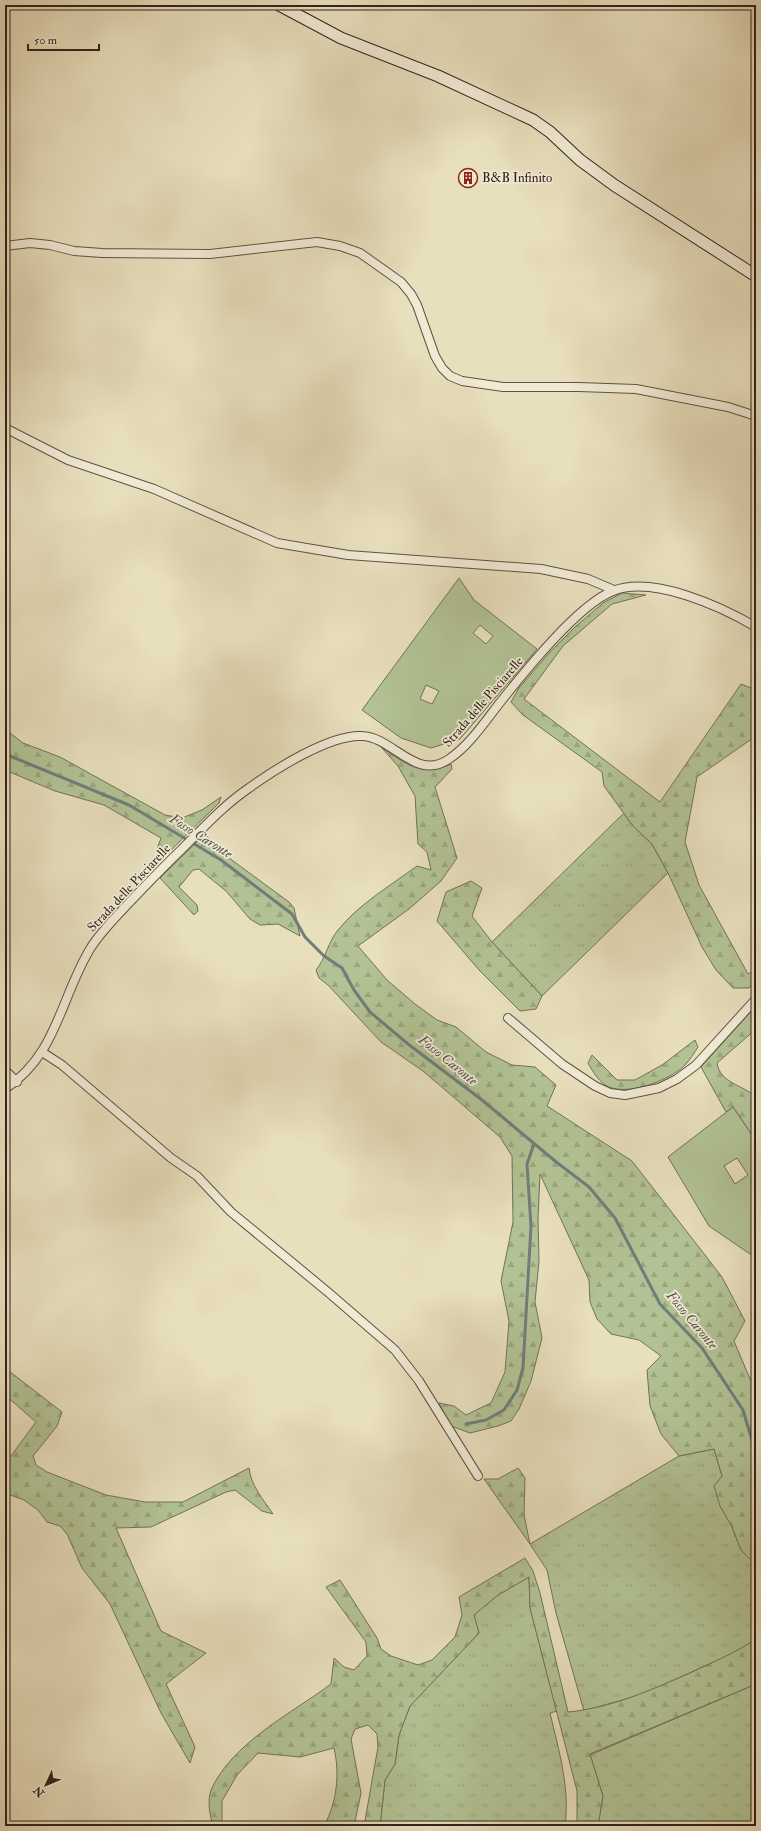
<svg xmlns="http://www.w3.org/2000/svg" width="761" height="1831" viewBox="0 0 761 1831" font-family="'IM FELL Double Pica',serif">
	<defs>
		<pattern id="grass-tufts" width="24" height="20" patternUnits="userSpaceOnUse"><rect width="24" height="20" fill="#b2c294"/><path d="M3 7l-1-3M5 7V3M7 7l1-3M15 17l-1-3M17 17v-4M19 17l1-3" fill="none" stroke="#9aa67f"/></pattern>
		<pattern id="forest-firs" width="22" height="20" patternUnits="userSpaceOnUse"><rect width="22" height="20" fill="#b2c294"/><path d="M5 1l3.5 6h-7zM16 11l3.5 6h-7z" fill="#9aa67f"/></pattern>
	</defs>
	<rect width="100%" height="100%" fill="#e8dfbd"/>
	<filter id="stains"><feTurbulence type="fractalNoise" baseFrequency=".005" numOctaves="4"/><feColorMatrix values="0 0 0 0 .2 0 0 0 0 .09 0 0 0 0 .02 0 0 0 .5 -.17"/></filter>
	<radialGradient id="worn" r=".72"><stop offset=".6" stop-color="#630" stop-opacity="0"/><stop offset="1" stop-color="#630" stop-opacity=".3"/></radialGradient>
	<g fill="url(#grass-tufts)" stroke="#727258">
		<polygon points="624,813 633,826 652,844 668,873 542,996 492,942"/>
		<polygon points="714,1449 722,1476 732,1527 741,1550 752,1561 756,1561 756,1639 736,1652 643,1694 584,1711 556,1613 547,1570 530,1544 679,1456"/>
		<path d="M 529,1577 L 530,1608 L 557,1711 L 550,1713 C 559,1751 570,1788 565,1826 L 380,1826 L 385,1780 L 395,1764 L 399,1735 L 410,1706 L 479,1633 L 473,1615 L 498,1595 Z"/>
		<polygon points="756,1684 756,1826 598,1826 603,1796 590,1755"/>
	</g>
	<g fill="url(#forest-firs)" stroke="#727258">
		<polygon points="622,593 646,595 612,604 563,646 524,699 660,802 741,684 756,690 756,736 697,777 685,842 699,885 748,974 756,970 756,981 749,988 733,988 716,970 702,947 668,873 652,844 633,826 604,786 602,772 523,715 511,702 519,688 550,652 575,627 603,603"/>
		<polygon points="5,729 23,743 60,757 165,815 182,818 202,810 221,797 219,803 157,864 158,846 161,838 104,805 55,791 5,770"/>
		<path d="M 381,747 C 406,764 420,777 451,764 L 452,769 L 435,787 L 457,858 L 441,881 L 409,909 L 358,946 L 387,980 L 415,1004 L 437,1020 L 456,1027 L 486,1052 L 512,1065 L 535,1067 L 556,1085 L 547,1106 L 632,1161 L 722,1277 L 745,1321 L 734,1341 L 756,1393 L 756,1561 L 752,1561 L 741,1550 L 732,1527 L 720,1506 L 714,1486 L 722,1476 L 714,1449 L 679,1456 L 661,1434 L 650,1406 L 647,1370 L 661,1356 L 639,1340 L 611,1334 L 597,1319 L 590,1302 L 589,1280 L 540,1174 L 538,1219 L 539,1261 L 535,1302 L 542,1338 L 531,1381 L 519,1409 L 511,1421 L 498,1426 L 470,1433 L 451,1426 L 439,1403 L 454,1406 L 466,1415 L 491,1403 L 505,1372 L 509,1321 L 501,1281 L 513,1222 L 512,1156 L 500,1137 L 423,1071 L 381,1042 L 328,985 L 319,978 L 316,970 C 326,958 328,942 338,930 C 359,904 390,886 417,866 L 431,870 L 427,852 L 418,844 L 415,796 L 398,766 Z"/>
		<polygon points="205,834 225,855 289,902 294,908 300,936 278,924 260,925 250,919 226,891 199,869 193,870 179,887 197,905 198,911 194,915 160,878"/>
		<polygon points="471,881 482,888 472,916 492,942 542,996 536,1009 520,1011 480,971 437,921 446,892"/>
		<path d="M 756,1006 L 756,1029 L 717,1063 C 720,1083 743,1085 756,1097 L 756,1141 L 733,1107 L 726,1112 L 701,1067 Z"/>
		<path d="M 695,1040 L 698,1047 C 694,1053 690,1060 685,1065 C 670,1080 626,1098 605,1085 C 597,1079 593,1072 588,1063 L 592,1055 L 617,1080 L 635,1080 L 662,1065 Z"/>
		<path d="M 5,1368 L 62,1412 L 57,1426 L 33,1456 L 36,1465 L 47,1472 L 106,1495 L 145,1502 L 183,1502 L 249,1468 C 251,1486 263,1499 273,1514 L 262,1511 L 235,1490 L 226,1492 L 151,1527 L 116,1528 L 161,1631 L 206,1653 L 166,1684 L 195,1747 L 190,1763 L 161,1713 L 110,1604 L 82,1568 L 67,1534 L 60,1526 L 47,1522 L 38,1510 L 24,1500 L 5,1493 L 5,1464 L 36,1422 L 5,1395 Z"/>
		<polygon points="518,1468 525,1478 524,1515 530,1544 484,1479 498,1479"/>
		<path d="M 525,1558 L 533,1571 L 540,1593 L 568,1712 C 611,1708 651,1690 690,1673 C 713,1662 735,1653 756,1639 L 756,1684 L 590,1754 L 603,1796 L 598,1826 L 577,1826 L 577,1791 L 530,1608 L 529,1577 L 498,1595 L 474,1615 L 479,1633 L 410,1706 L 399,1735 L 395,1764 L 385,1780 L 380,1826 L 364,1826 L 378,1747 L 377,1734 L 368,1725 L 355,1729 L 351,1739 L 361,1793 L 354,1826 L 324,1826 C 337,1802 340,1774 334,1748 L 300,1757 L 258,1753 L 237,1775 L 222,1801 L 222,1826 L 213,1826 C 210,1816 207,1801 211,1790 C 232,1743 292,1713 331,1684 L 334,1658 L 344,1667 L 354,1670 L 367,1656 L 366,1642 L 326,1587 L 340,1580 L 377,1638 L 381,1649 L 391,1656 L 418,1665 L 432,1660 L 455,1637 L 462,1615 L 459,1597 Z"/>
	</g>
	<g fill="#b2c294" stroke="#727258" fill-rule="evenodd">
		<path d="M 459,578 L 474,600 L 537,649 L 460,739 L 431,748 L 401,738 L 362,710 ZM 480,625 L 493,636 L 486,644 L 473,633 ZM 426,685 L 439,691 L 432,704 L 420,699 Z"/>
		<path d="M 733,1107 L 756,1141 L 756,1258 L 709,1226 L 668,1157 ZM 737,1158 L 748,1175 L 735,1184 L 724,1166 Z"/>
	</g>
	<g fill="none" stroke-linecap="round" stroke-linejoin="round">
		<g stroke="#717d7b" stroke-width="3">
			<polyline points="5,754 129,805 221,860 292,914 305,937 324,956 342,968 354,990 370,1012 408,1044 482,1100 555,1161 589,1187 615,1218 660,1304 702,1348 743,1410 754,1447 753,1475 756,1494"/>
			<polyline points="466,1424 486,1420 504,1410 517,1390 523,1368 531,1226 527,1164 534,1144"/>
		</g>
		<g stroke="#605144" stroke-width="10">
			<g id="minor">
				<polyline points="5,246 30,243 50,245 74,251 102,253 210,254 317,242 340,246 360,253 401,282 411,294 417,305 435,356 442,368 450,376 462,381 503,387 579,387 636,389 728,407 756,416"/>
				<polyline points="5,428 68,460 154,489 277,543 348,555 541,569 588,579 614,590"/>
				<polyline points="508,1018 562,1064 595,1086 610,1093 625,1095 659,1088 677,1079 696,1065 756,999"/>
				<polyline points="42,1052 62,1065 171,1158 197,1176 231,1212 329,1293 395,1350 419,1381 478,1476"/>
				<polyline points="5,1070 17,1082"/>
				<path d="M 5,1089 C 57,1055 60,999 90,949 C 99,934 113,920 125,907 C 144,887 162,868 182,849 C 203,828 224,805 249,788 C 274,770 330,734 362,736 C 393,737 416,782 449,759 C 470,745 486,720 502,700 C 526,670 579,604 613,591 C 653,575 722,607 756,627"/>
			</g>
		</g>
		<g stroke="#32221b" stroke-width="13">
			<polyline id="secondary" points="279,5 341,38 438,76 533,120 550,132 580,160 614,185 756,276"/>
		</g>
		<use href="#minor" stroke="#f0ead4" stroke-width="8"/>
		<use href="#secondary" stroke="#f0ead4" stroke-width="11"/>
	</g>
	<defs>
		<g id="building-ring" transform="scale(1)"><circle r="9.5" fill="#f0ead4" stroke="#8f2418" stroke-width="1.5"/><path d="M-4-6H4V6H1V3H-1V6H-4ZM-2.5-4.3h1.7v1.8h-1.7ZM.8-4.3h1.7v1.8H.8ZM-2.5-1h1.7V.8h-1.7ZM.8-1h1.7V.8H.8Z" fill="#8f2418"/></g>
	</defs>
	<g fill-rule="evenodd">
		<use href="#building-ring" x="468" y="178"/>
	</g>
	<g text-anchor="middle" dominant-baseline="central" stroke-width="3.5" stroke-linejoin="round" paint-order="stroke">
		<g font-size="13" fill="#32221b" stroke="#f0ead4" text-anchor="start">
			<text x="482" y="178">B&amp;B Infinito</text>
		</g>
		<g font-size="13" fill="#32221b" stroke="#f0ead4">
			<text transform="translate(483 702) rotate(-49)">Strada delle Pisciarelle</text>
			<text transform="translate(129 888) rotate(-47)">Strada delle Pisciarelle</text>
		</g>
		<g font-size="14" font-style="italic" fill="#52504b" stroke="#f0ead4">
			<text transform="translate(201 836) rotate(32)">Fosso Caronte</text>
			<text transform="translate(448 1060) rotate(39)">Fosso Caronte</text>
			<text transform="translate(692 1320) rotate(50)">Fosso Caronte</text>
		</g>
	</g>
	<rect width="761" height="1831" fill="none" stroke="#e8dfbd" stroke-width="20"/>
	<rect x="6" y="6" width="749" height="1819" fill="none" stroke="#32221b" stroke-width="2"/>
	<rect x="10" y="10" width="741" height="1811" fill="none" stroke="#32221b"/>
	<g transform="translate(46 1785) rotate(226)" stroke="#f0ead4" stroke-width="3" paint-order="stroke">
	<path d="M0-3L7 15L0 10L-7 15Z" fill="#32221b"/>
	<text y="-6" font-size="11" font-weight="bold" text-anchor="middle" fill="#32221b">N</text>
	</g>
	<path d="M28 44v6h71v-6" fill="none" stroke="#32221b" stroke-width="2"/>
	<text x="34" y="44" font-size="12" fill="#32221b" stroke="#f0ead4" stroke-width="3" paint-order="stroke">50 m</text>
	<rect width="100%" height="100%" filter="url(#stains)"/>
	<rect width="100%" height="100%" fill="url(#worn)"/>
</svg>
